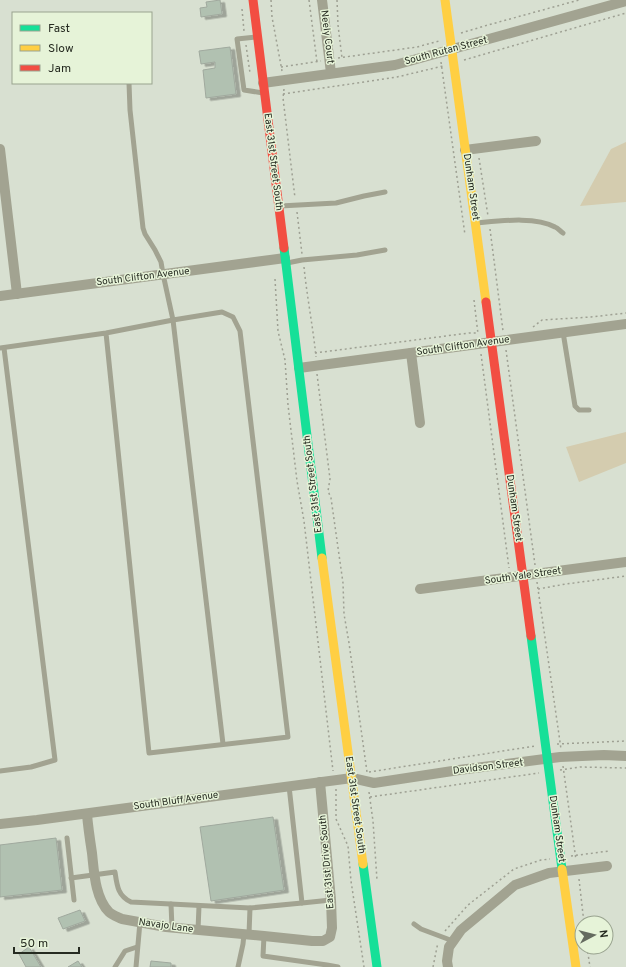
<svg xmlns="http://www.w3.org/2000/svg" width="626" height="967" viewBox="0 0 626 967" font-family="Overpass,sans-serif">
	<defs>
		<filter id="shadow"><feDropShadow dx="4.5" dy="2.5" stdDeviation="0" flood-color="#0004"/></filter>
	</defs>
	<rect width="100%" height="100%" fill="#d8e0d1"/>
	<g fill="#d4ccaf">
		<polygon points="626,142 626,202 580,206 611,149"/>
		<polygon points="626,432 626,463 579,482 566,447"/>
	</g>
	<g fill="#b1c1b1" stroke="#a0a99e" filter="url(#shadow)">
		<polygon points="220,0 222,14 201,17 200,8 207,7 206,2"/>
		<polygon points="230,47 236,94 206,98 203,70 215,68 215,62 201,64 199,51"/>
		<polygon points="273,817 284,890 211,901 200,827"/>
		<polygon points="56,838 62,890 0,897 0,845"/>
		<polygon points="80,910 85,921 63,929 58,918"/>
		<polygon points="29,947 41,967 26,967 19,954"/>
		<polygon points="78,961 82,967 68,967"/>
		<polygon points="151,961 171,963 171,967 150,967"/>
	</g>
	<g fill="none" stroke-linecap="round" stroke-linejoin="round">
		<g stroke="#9ea093" stroke-width="1.5" stroke-dasharray="2 3" stroke-linecap="butt">
			<polyline points="271,0 272,17 282,71"/>
			<polyline points="309,0 317,62"/>
			<polyline points="337,0 338,25 342,58"/>
			<polyline points="242,9 244,31"/>
			<polyline points="461,33 488,25 579,0"/>
			<polyline points="246,45 250,73"/>
			<polyline points="338,58 417,47 439,41"/>
			<polyline points="464,60 626,13"/>
			<polyline points="441,62 465,235"/>
			<polyline points="281,67 321,61"/>
			<polyline points="284,89 283,98 295,198"/>
			<polyline points="283,94 397,77 443,66"/>
			<polyline points="479,158 488,216"/>
			<polyline points="297,212 302,254"/>
			<polyline points="490,229 503,331"/>
			<path d="M 304,267 C 307,297 313,327 316,357"/>
			<polyline points="275,279 278,331 285,360 288,405 297,481 304,521 333,771"/>
			<polyline points="474,300 478,334"/>
			<polyline points="533,327 542,320 591,317 626,313"/>
			<polyline points="506,350 535,565"/>
			<polyline points="315,353 469,333 478,333"/>
			<polyline points="481,354 509,568"/>
			<polyline points="317,374 330,479 328,491 331,498 343,583 344,614 349,643 367,772"/>
			<polyline points="537,582 561,749"/>
			<polyline points="538,589 566,584 626,576"/>
			<polyline points="557,744 626,741"/>
			<polyline points="563,766 576,860"/>
			<polyline points="560,770 580,767 626,768"/>
			<polyline points="369,772 535,746"/>
			<polyline points="336,789 336,819 348,846 351,881 364,967"/>
			<polyline points="369,792 373,821 377,880"/>
			<polyline points="370,797 539,773"/>
			<polyline points="571,856 609,851"/>
			<polyline points="579,879 584,923"/>
			<polyline points="445,931 468,905 514,869 541,860 550,859"/>
			<polyline points="587,947 590,967"/>
			<polyline points="433,967 437,947 438,943"/>
		</g>
		<g stroke="#a2a391" stroke-width="5">
			<polyline points="257,37 237,39 244,90 263,93"/>
			<polyline points="129,83 130,110 143,228 145,234 155,250 161,262 163,274 173,320 223,744"/>
			<polyline points="280,206 336,203 364,196 385,192"/>
			<path d="M 476,223 C 499,221 535,216 555,227 C 558,228 560,231 563,233"/>
			<polyline points="287,263 302,260 357,255 385,250"/>
			<polyline points="563,332 575,406 579,410 589,410"/>
			<polyline points="0,348 106,333 173,320 222,312 233,317 240,331 288,737 149,753 106,333"/>
			<polyline points="0,771 31,767 55,760 4,348"/>
			<polyline points="289,786 302,903 331,900"/>
			<polyline points="67,838 74,900"/>
			<path d="M 71,878 L 115,872 C 117,886 118,896 131,902 L 250,908 L 302,903"/>
			<polyline points="171,904 172,928"/>
			<polyline points="414,924 421,929 453,941"/>
			<polyline points="198,930 199,906"/>
			<polyline points="249,934 250,908"/>
			<polyline points="264,936 263,956 327,965 338,967"/>
			<polyline points="115,967 125,951 137,947"/>
			<polyline points="136,967 140,922"/>
			<polyline points="238,967 243,944 244,934"/>
		</g>
		<g stroke="#a2a391" stroke-width="10">
			<polyline points="322,0 331,73"/>
			<polyline points="263,83 395,65 626,1"/>
			<polyline points="0,149 17,294"/>
			<polyline points="465,150 536,141"/>
			<polyline points="0,296 285,258"/>
			<polyline points="411,353 420,423"/>
			<polyline points="299,368 626,324"/>
			<polyline points="420,589 626,562"/>
			<path d="M 87,814 C 88,827 90,840 92,853 C 94,871 95,898 109,912 C 112,915 118,917 122,919 L 166,927 L 264,936 L 312,941 L 323,941 L 330,937 L 332,928 L 331,900 L 320,782"/>
			<polyline points="0,824 37,820 352,778 374,783 459,770 560,757 604,755 626,756"/>
			<polyline points="448,967 447,961 449,947 461,930 515,885 549,873 607,866"/>
		</g>
		<g stroke="#16e098" stroke-width="9">
			<polyline points="284,248 322,558"/>
			<polyline points="531,636 562,869"/>
			<polyline points="363,864 377,967"/>
		</g>
		<g stroke="#ffcf43" stroke-width="9">
			<polyline points="445,0 486,302"/>
			<polyline points="322,558 363,864"/>
			<polyline points="562,869 576,967"/>
		</g>
		<g stroke="#f24e42" stroke-width="9">
			<polyline points="253,0 284,248"/>
			<polyline points="486,302 531,636"/>
		</g>
	</g>
	<g text-anchor="middle" dominant-baseline="central" stroke-width="3" stroke-linejoin="round" paint-order="stroke">
		<g font-size="10" fill="#262b21" stroke="#e6f3d8">
			<text transform="translate(327 37) rotate(83)">Neely Court</text>
			<text transform="translate(446 51) rotate(-15)">South Rutan Street</text>
			<text transform="translate(273 162) rotate(83)">East 31st Street South</text>
			<text transform="translate(471 187) rotate(82)">Dunham Street</text>
			<text transform="translate(143 277) rotate(-7)">South Clifton Avenue</text>
			<text transform="translate(463 346) rotate(-8)">South Clifton Avenue</text>
			<text transform="translate(313 484) rotate(-97)">East 31st Street South</text>
			<text transform="translate(514 508) rotate(82)">Dunham Street</text>
			<text transform="translate(523 576) rotate(-8)">South Yale Street</text>
			<text transform="translate(488 767) rotate(-7)">Davidson Street</text>
			<text transform="translate(176 801) rotate(-8)">South Bluff Avenue</text>
			<text transform="translate(355 805) rotate(82)">East 31st Street South</text>
			<text transform="translate(557 829) rotate(82)">Dunham Street</text>
			<text transform="translate(327 862) rotate(-95)">East 31st Drive South</text>
			<text transform="translate(166 926) rotate(8)">Navajo Lane</text>
		</g>
	</g>
	<rect x="12" y="12" width="140" height="72" fill="#e6f3d8" stroke="#99a38f"/>
	<rect x="20" y="25" width="20" height="6" fill="#16e098" stroke="#99a38f"/>
	<text x="48" y="32" font-size="12" fill="#262b21">Fast</text>
	<rect x="20" y="45" width="20" height="6" fill="#ffcf43" stroke="#99a38f"/>
	<text x="48" y="52" font-size="12" fill="#262b21">Slow</text>
	<rect x="20" y="65" width="20" height="6" fill="#f24e42" stroke="#99a38f"/>
	<text x="48" y="72" font-size="12" fill="#262b21">Jam</text>
	<g transform="translate(594 935) rotate(83)"><circle r="19" fill="#e6f3d8" stroke="#99a38f"/>
	<path d="M0-3L7 15L0 10L-7 15Z" fill="#646a5f"/>
	<text y="-6" font-size="11" font-weight="bold" text-anchor="middle" fill="#262b21">N</text>
	</g>
	<path d="M14 947v6h65v-6" fill="none" stroke="#262b21" stroke-width="2"/>
	<text x="20" y="947" font-size="12" fill="#262b21" stroke="#e6f3d8" stroke-width="3" paint-order="stroke">50 m</text>
</svg>
